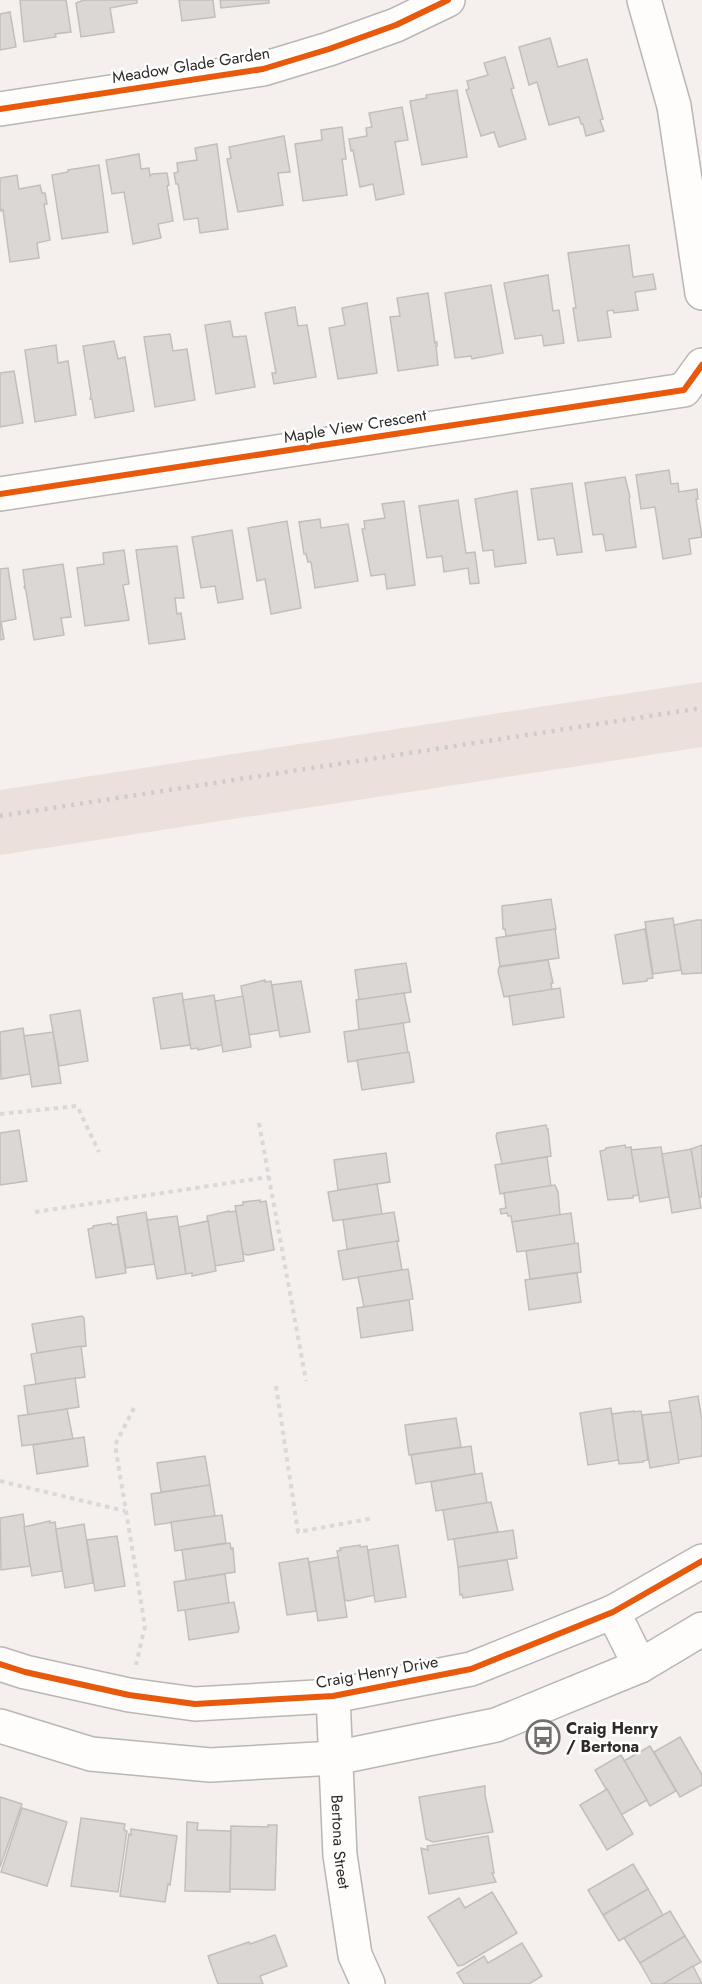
<svg xmlns="http://www.w3.org/2000/svg" width="702" height="1984" viewBox="0 0 702 1984" font-family="Jost,sans-serif">
	<rect width="100%" height="100%" fill="#f5f0ee"/>
	<polygon fill="#ece0dc" points="702,682 702,747 0,855 0,790"/>
	<g fill="#dbd7d5" stroke="#c2bebc" stroke-width="1.5">
		<polygon points="20,0 66,0 71,32 55,34 56,37 24,42"/>
		<polygon points="84,0 137,0 137,3 110,8 114,32 81,37 76,3"/>
		<polygon points="179,0 213,0 215,17 182,21"/>
		<polygon points="220,0 269,0 269,3 221,8"/>
		<polygon points="10,12 16,47 0,50 0,14"/>
		<polygon points="550,38 558,67 587,59 603,119 600,120 604,131 586,136 583,124 581,124 579,117 549,125 537,82 529,85 519,47"/>
		<polygon points="505,57 514,88 511,89 526,139 499,147 494,132 481,136 466,90 469,89 467,81 488,75 484,63"/>
		<polygon points="457,90 467,157 422,165 410,101 427,98 426,95"/>
		<polygon points="402,107 408,140 395,142 404,194 376,200 373,184 360,187 353,150 351,151 349,139 367,136 366,128 372,127 369,113"/>
		<polygon points="342,127 346,159 342,159 347,195 303,201 295,144 322,140 321,130"/>
		<polygon points="284,136 290,172 278,173 283,205 238,212 227,159 231,158 229,147"/>
		<polygon points="217,144 228,229 200,233 198,218 184,220 178,184 176,184 174,173 178,172 177,163 197,160 195,148"/>
		<polygon points="139,154 141,169 149,168 150,176 152,174 167,173 169,185 167,186 173,221 158,224 161,238 133,244 124,192 112,194 106,160"/>
		<polygon points="99,165 108,232 62,239 52,175 68,172 68,170"/>
		<polygon points="17,175 19,189 40,185 42,193 45,193 47,204 44,204 50,240 37,243 39,258 10,262 3,210 1,211 0,207 0,178"/>
		<polygon points="629,245 633,277 653,274 656,289 635,292 638,310 614,313 613,310 607,311 611,337 578,341 573,308 576,308 568,253"/>
		<polygon points="548,275 553,311 559,310 564,343 544,346 542,335 515,339 504,283"/>
		<polygon points="491,285 503,353 472,359 471,356 455,358 445,293"/>
		<polygon points="428,293 435,343 437,342 437,346 436,346 438,365 398,371 390,317 400,316 397,298"/>
		<polygon points="367,303 377,373 338,379 329,328 345,325 342,308"/>
		<polygon points="295,307 298,326 307,325 316,377 274,384 272,373 276,373 265,313"/>
		<polygon points="230,321 233,337 246,336 255,387 216,394 205,325"/>
		<polygon points="170,334 173,351 187,349 195,400 155,407 144,337"/>
		<polygon points="114,341 118,359 125,357 134,411 95,418 92,399 90,399 91,395 83,346"/>
		<polygon points="56,345 58,363 68,361 76,415 35,422 25,350"/>
		<polygon points="14,371 23,423 0,427 0,373"/>
		<polygon points="669,470 671,484 678,483 679,492 697,489 698,499 696,499 702,537 689,539 691,554 663,559 655,507 641,509 636,475"/>
		<polygon points="625,477 630,497 629,498 636,547 606,551 603,534 593,535 585,483"/>
		<polygon points="572,483 582,552 557,555 554,538 538,540 531,489"/>
		<polygon points="517,491 526,563 495,567 493,550 483,551 475,499"/>
		<polygon points="458,500 466,553 475,552 479,583 470,584 468,568 444,572 442,556 427,558 419,506"/>
		<polygon points="404,501 415,585 387,589 385,574 371,576 362,529 365,529 364,521 385,518 382,504"/>
		<polygon points="320,519 321,528 348,524 358,581 315,588 311,562 308,562 306,554 304,554 299,522"/>
		<polygon points="287,521 301,608 271,614 265,579 257,581 248,528"/>
		<polygon points="232,530 243,599 218,603 215,586 201,588 192,537"/>
		<polygon points="177,546 184,598 175,598 177,614 181,613 185,639 149,644 136,550"/>
		<polygon points="124,550 129,584 123,585 129,620 85,626 77,568 104,564 103,553"/>
		<polygon points="63,564 71,617 61,618 64,635 34,640 26,591 24,587 25,587 23,570"/>
		<polygon points="8,568 16,619 1,622 4,639 0,640 0,569"/>
		<polygon points="551,899 556,929 506,936 505,929 503,929 502,906"/>
		<polygon points="673,918 681,970 653,974 645,922"/>
		<polygon points="697,920 702,920 702,973 682,974 674,925"/>
		<polygon points="555,929 559,958 500,966 496,938"/>
		<polygon points="645,929 653,978 647,979 647,981 623,984 615,935"/>
		<polygon points="548,960 553,983 551,983 552,990 504,997 498,971 499,967"/>
		<polygon points="406,963 411,992 359,1000 355,970"/>
		<polygon points="265,980 265,982 271,981 279,1030 249,1035 241,986"/>
		<polygon points="301,981 310,1032 280,1037 272,985"/>
		<polygon points="560,988 564,1017 513,1025 509,996"/>
		<polygon points="182,993 190,1045 161,1049 153,998"/>
		<polygon points="404,993 410,1022 359,1030 356,1000"/>
		<polygon points="214,995 222,1045 198,1050 198,1048 191,1049 183,1000"/>
		<polygon points="243,996 251,1047 223,1052 215,1001"/>
		<polygon points="80,1010 88,1061 59,1066 50,1015"/>
		<polygon points="403,1023 408,1053 348,1062 344,1032"/>
		<polygon points="23,1028 30,1074 1,1079 0,1032"/>
		<polygon points="53,1032 61,1083 32,1087 24,1036"/>
		<polygon points="409,1052 414,1082 362,1090 357,1060"/>
		<polygon points="546,1125 547,1129 548,1129 551,1156 502,1164 496,1136 497,1133"/>
		<polygon points="19,1130 27,1181 0,1185 0,1133"/>
		<polygon points="625,1145 626,1148 631,1147 639,1195 633,1196 633,1198 608,1200 600,1151 605,1150 606,1148"/>
		<polygon points="702,1145 702,1197 699,1197 691,1149"/>
		<polygon points="661,1147 669,1197 640,1202 631,1150"/>
		<polygon points="691,1149 701,1208 672,1213 662,1154"/>
		<polygon points="386,1153 390,1182 338,1190 334,1160"/>
		<polygon points="547,1157 551,1186 500,1194 495,1165"/>
		<polygon points="377,1184 382,1214 333,1221 328,1192"/>
		<polygon points="555,1185 558,1192 560,1215 512,1222 511,1216 508,1216 507,1213 501,1214 500,1209 506,1208 504,1193"/>
		<polygon points="260,1200 260,1202 266,1201 274,1250 248,1255 243,1254 235,1206 243,1205 243,1202"/>
		<polygon points="229,1211 229,1212 236,1211 244,1261 215,1266 207,1216"/>
		<polygon points="146,1212 154,1264 126,1268 117,1217"/>
		<polygon points="394,1212 399,1241 347,1249 343,1220"/>
		<polygon points="571,1213 575,1244 517,1252 512,1222"/>
		<polygon points="177,1216 186,1274 157,1279 147,1220"/>
		<polygon points="208,1221 216,1271 192,1276 192,1273 186,1274 179,1227"/>
		<polygon points="111,1223 112,1225 118,1224 126,1273 96,1278 88,1229 93,1228 93,1226"/>
		<polygon points="397,1241 402,1270 343,1280 338,1251"/>
		<polygon points="578,1243 581,1272 530,1279 526,1251"/>
		<polygon points="408,1269 413,1299 364,1307 358,1277"/>
		<polygon points="577,1273 581,1302 529,1310 525,1280"/>
		<polygon points="409,1300 413,1330 361,1338 357,1308"/>
		<polygon points="82,1316 84,1318 86,1346 37,1353 32,1324"/>
		<polygon points="81,1346 85,1377 36,1384 31,1354"/>
		<polygon points="75,1378 79,1407 28,1415 24,1386"/>
		<polygon points="698,1396 702,1420 702,1456 678,1460 669,1401"/>
		<polygon points="611,1408 619,1460 588,1465 580,1413"/>
		<polygon points="67,1409 73,1439 22,1446 18,1416"/>
		<polygon points="634,1411 634,1412 641,1411 648,1460 643,1461 643,1462 619,1464 612,1414"/>
		<polygon points="671,1412 679,1463 650,1468 642,1415"/>
		<polygon points="456,1418 461,1447 409,1455 405,1425"/>
		<polygon points="84,1437 88,1466 37,1474 33,1445"/>
		<polygon points="471,1446 475,1474 416,1484 411,1455"/>
		<polygon points="205,1456 210,1485 161,1492 157,1463"/>
		<polygon points="482,1473 487,1503 436,1511 431,1482"/>
		<polygon points="210,1485 215,1516 155,1525 151,1494"/>
		<polygon points="491,1502 498,1532 448,1540 443,1510"/>
		<polygon points="23,1514 30,1566 1,1570 0,1518"/>
		<polygon points="222,1515 226,1543 175,1551 171,1522"/>
		<polygon points="50,1521 50,1523 55,1522 62,1571 32,1576 24,1527"/>
		<polygon points="84,1524 93,1583 65,1588 56,1529"/>
		<polygon points="513,1530 517,1558 458,1567 454,1539"/>
		<polygon points="117,1536 125,1586 95,1591 87,1540"/>
		<polygon points="230,1543 231,1549 233,1548 235,1572 186,1580 182,1550"/>
		<polygon points="360,1545 360,1547 367,1546 375,1595 348,1601 345,1600 337,1551 341,1550 340,1548"/>
		<polygon points="398,1545 406,1597 375,1602 368,1550"/>
		<polygon points="338,1557 347,1617 318,1621 309,1562"/>
		<polygon points="308,1558 316,1611 287,1615 279,1563"/>
		<polygon points="507,1560 513,1590 463,1598 462,1594 460,1595 458,1567"/>
		<polygon points="225,1574 229,1603 178,1611 174,1582"/>
		<polygon points="234,1602 239,1628 238,1632 189,1640 185,1610"/>
		<polygon points="680,1737 702,1775 702,1785 680,1797 654,1752"/>
		<polygon points="650,1746 676,1791 650,1806 624,1761"/>
		<polygon points="621,1755 647,1800 621,1815 595,1770"/>
		<polygon points="485,1786 485,1795 493,1832 433,1842 426,1839 419,1797"/>
		<polygon points="607,1789 633,1834 607,1850 580,1805"/>
		<polygon points="0,1797 22,1804 0,1867"/>
		<polygon points="22,1808 67,1822 47,1886 1,1872"/>
		<polygon points="81,1818 125,1824 124,1830 127,1831 118,1892 71,1886"/>
		<polygon points="187,1822 198,1823 197,1830 231,1831 230,1892 185,1891"/>
		<polygon points="268,1825 277,1825 275,1890 230,1889 231,1826 268,1827"/>
		<polygon points="131,1829 177,1836 170,1885 168,1884 165,1902 120,1896 129,1834 131,1835"/>
		<polygon points="488,1836 494,1873 492,1873 496,1882 429,1894 421,1848 428,1850 427,1846"/>
		<polygon points="633,1864 648,1889 603,1915 588,1890"/>
		<polygon points="648,1889 663,1915 619,1941 603,1915"/>
		<polygon points="492,1892 517,1933 463,1965 458,1966 428,1917 459,1898 465,1908"/>
		<polygon points="670,1911 685,1936 640,1963 624,1938"/>
		<polygon points="275,1935 287,1966 260,1976 263,1984 218,1984 208,1956 249,1942 250,1944"/>
		<polygon points="685,1936 701,1962 663,1984 652,1984 640,1963"/>
		<polygon points="522,1943 542,1976 529,1984 464,1984 457,1973 484,1956 488,1963"/>
		<polygon points="693,1966 702,1984 663,1984"/>
	</g>
	<g fill="none" stroke-linecap="round" stroke-linejoin="round">
		<g stroke="#bab6b5" stroke-width="36">
			<g id="minor">
				<polyline points="644,0 674,106 702,293"/>
				<polyline points="0,109 263,69 329,49 396,25 448,0"/>
				<polyline points="0,494 684,390 702,365"/>
				<polyline points="613,1612 640,1666"/>
				<polyline points="0,1664 25,1672 129,1695 195,1704 333,1696 471,1669 613,1612 702,1561"/>
				<path id="s1" d="M 333,1696 L 340,1855 L 355,1955 L 368,1984"/>
				<polyline points="0,1726 91,1754 210,1765 335,1758 496,1725 640,1666 702,1629"/>
			</g>
		</g>
		<g stroke="#dad8d8" stroke-width="4" stroke-dasharray="4.5 4.5" stroke-linecap="butt">
			<polyline points="0,1114 77,1106 99,1152"/>
			<polyline points="259,1123 306,1381"/>
			<polyline points="35,1212 269,1177"/>
			<polyline points="276,1386 298,1532 374,1518"/>
			<polyline points="134,1408 115,1445 145,1626 136,1665"/>
			<polyline points="0,1481 125,1511"/>
		</g>
		<use href="#minor" stroke="#fefdfc" stroke-width="33"/>
		<polyline stroke="#cdcbcb" stroke-width="4.5" stroke-dasharray="3 6" stroke-linecap="butt" points="0,816 702,708"/>
		<g stroke="#fefefe" stroke-width="10">
			<g id="cycleway">
				<polyline points="0,109 263,69 329,49 396,25 448,0"/>
				<polyline points="0,494 684,390 702,365"/>
				<polyline points="0,1664 25,1672 129,1695 195,1704 333,1696 471,1669 613,1612 702,1561"/>
			</g>
		</g>
		<use href="#cycleway" stroke="#e8590c" stroke-width="6"/>
	</g>
	<defs>
		<g id="bus-ring" transform="scale(1.725)"><circle r="9.5" fill="#fefefe" stroke="#736f6d" stroke-width="1.5"/><path d="M-5-6H5V4H4V6H2V4H-2V6H-4V4H-5ZM-3.5-4V0h7V-4ZM-3.5 1.2v1.5H-2V1.2ZM2 1.2v1.5H3.5V1.2Z" fill="#736f6d"/></g>
	</defs>
	<g fill-rule="evenodd">
		<use href="#bus-ring" x="543" y="1737"/>
	</g>
	<g text-anchor="middle" dominant-baseline="central" stroke-width="5" stroke-linejoin="round" paint-order="stroke">
		<g font-size="16" fill="#2d2a28" stroke="#fefefe">
			<text transform="translate(191 65) rotate(-9)">Meadow Glade Garden</text>
			<text transform="translate(355 426) rotate(-9)">Maple View Crescent</text>
			<text transform="translate(377 1672) rotate(-10)">Craig Henry Drive</text>
			<text stroke="none"><textPath href="#s1" startOffset="146">Bertona Street</textPath></text>
		</g>
		<g font-size="16" font-weight="bold" fill="#2d2a28" stroke="#fefefe" text-anchor="start">
			<text x="566" y="1728">Craig Henry<tspan x="566" dy="18">/ Bertona</tspan></text>
		</g>
	</g>
</svg>
